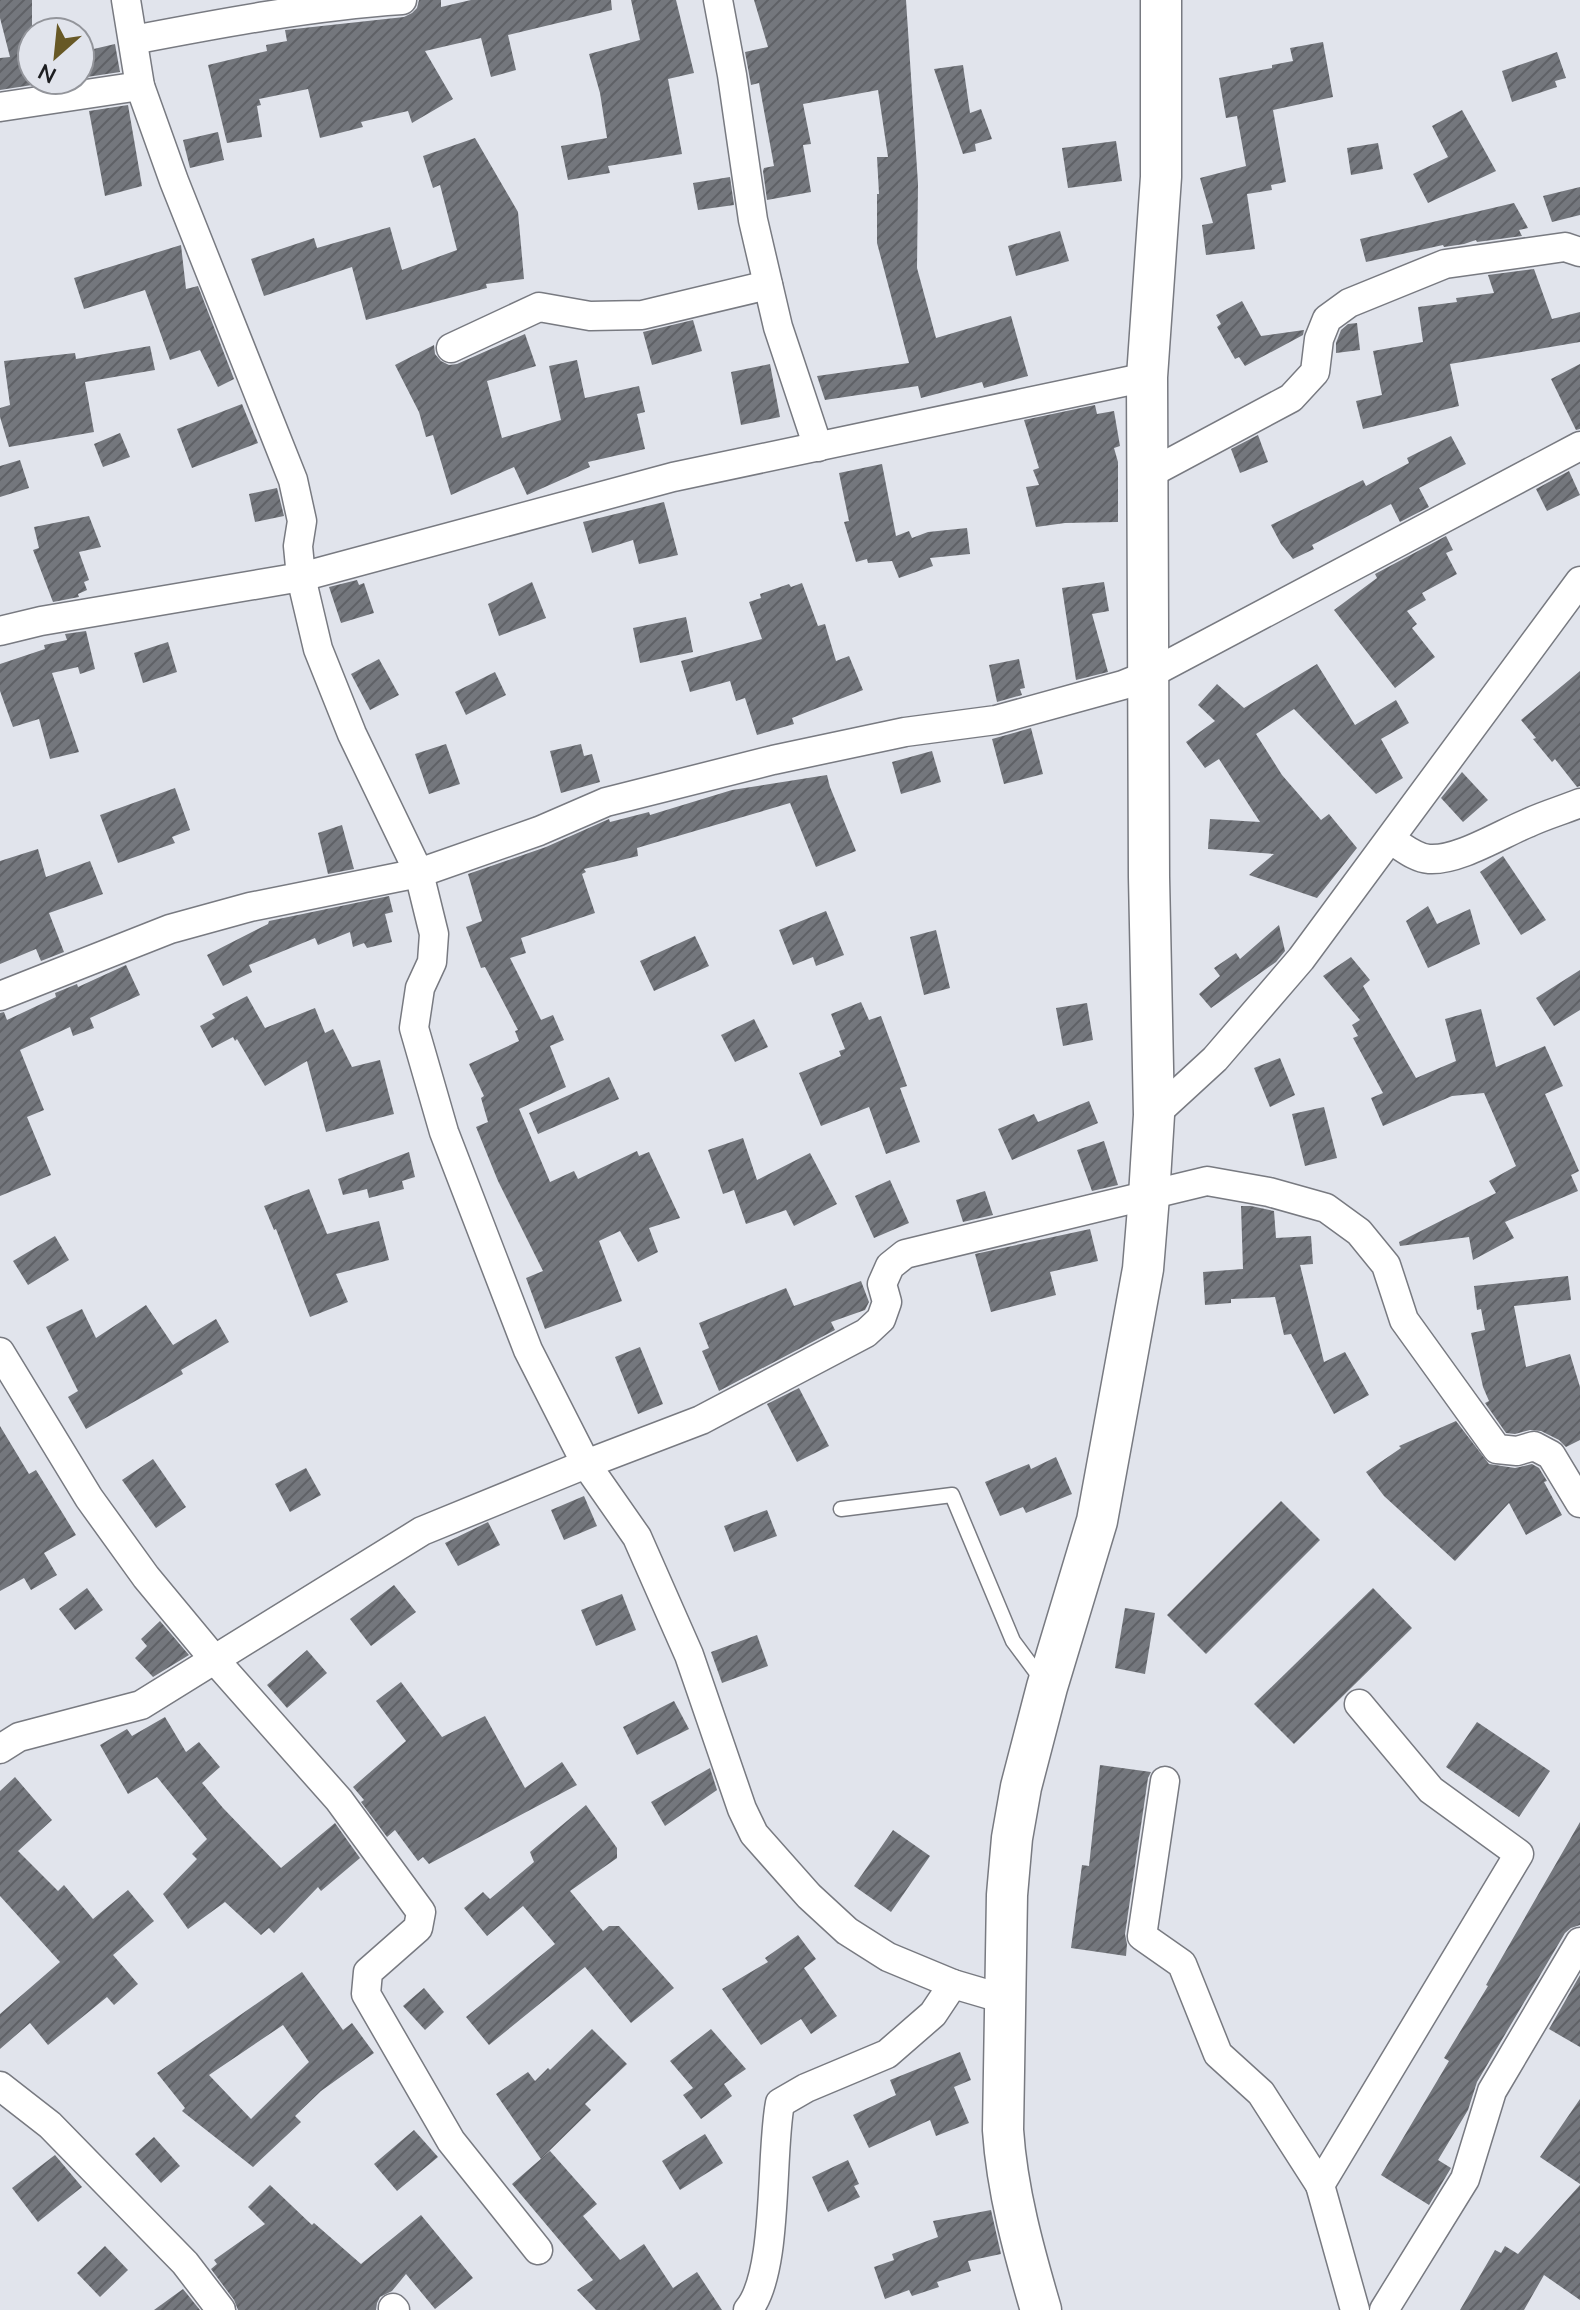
<svg xmlns="http://www.w3.org/2000/svg" width="1580" height="2310" viewBox="0 0 1580 2310" font-family="Mulish,sans-serif">
	<defs>
		<pattern id="building-hatch" width="6" height="6" patternUnits="userSpaceOnUse" patternTransform="scale(2)"><rect width="6" height="6" fill="#74777d"/><path d="M-1 1l2-2M0 6l6-6M5 7l2-2" fill="none" stroke="#5f6166"/></pattern>
	</defs>
	<rect width="100%" height="100%" fill="#e1e4ec"/>
	<g fill="url(#building-hatch)" fill-rule="evenodd">
		<polygon points="0,0 32,0 32,85 0,90 0,58 10,57 0,18"/>
		<polygon points="419,0 441,0 441,7 471,0 611,0 612,10 508,35 516,70 491,77 481,38 425,51 453,99 412,123 408,111 361,122 363,127 320,138 308,89 259,99 261,105 257,106 262,137 227,143 208,65 267,51 266,45 287,41 285,30 404,17 412,13 417,8"/>
		<polygon points="631,0 676,0 694,73 668,79 682,154 608,166 610,173 568,180 561,146 607,138 600,93 589,54 640,40"/>
		<polygon points="754,0 906,0 918,184 917,268 936,338 1011,316 1028,376 984,388 982,382 921,398 918,386 825,400 817,376 909,363 877,243 877,194 879,194 877,157 888,157 878,90 803,104 811,144 803,145 811,192 767,200 763,171 764,168 774,166 759,83 751,85 745,52 768,47"/>
		<polygon points="1323,42 1333,97 1273,110 1286,182 1271,185 1272,190 1247,194 1255,249 1206,255 1202,225 1213,223 1200,178 1246,166 1237,116 1226,118 1219,78 1272,68 1272,65 1293,61 1290,48"/>
		<polygon points="115,44 120,72 87,77 81,52"/>
		<polygon points="1557,52 1566,78 1555,81 1557,87 1512,102 1502,71"/>
		<polygon points="963,65 970,113 981,109 992,139 975,144 976,151 963,154 934,69"/>
		<polygon points="128,105 142,186 105,196 89,111"/>
		<polygon points="1462,110 1496,171 1428,203 1413,174 1448,157 1432,126"/>
		<polygon points="218,132 224,160 190,168 183,140"/>
		<polygon points="475,138 518,212 524,279 486,284 487,288 366,320 352,267 264,296 251,259 314,238 317,248 390,227 402,270 457,250 440,185 433,188 423,156"/>
		<polygon points="1116,141 1122,181 1068,188 1062,148"/>
		<polygon points="1378,143 1383,169 1351,175 1347,148"/>
		<polygon points="730,177 734,205 698,210 693,183"/>
		<polygon points="1580,187 1580,215 1552,222 1543,196"/>
		<polygon points="1514,203 1528,228 1519,230 1522,236 1477,242 1476,240 1464,244 1444,247 1443,245 1366,262 1360,239"/>
		<polygon points="1060,231 1069,261 1016,276 1008,246"/>
		<polygon points="181,245 186,289 198,286 234,379 218,387 200,350 170,360 145,290 84,309 74,278"/>
		<polygon points="1534,269 1552,319 1580,312 1580,342 1450,364 1459,406 1363,429 1356,401 1382,395 1373,351 1423,342 1418,307 1457,302 1456,298 1494,293 1488,275"/>
		<polygon points="1242,301 1261,336 1304,330 1303,335 1245,366 1239,357 1235,359 1217,327 1221,324 1216,315"/>
		<polygon points="693,320 702,351 652,365 643,332"/>
		<polygon points="1357,323 1360,350 1336,353 1336,343 1341,330 1348,324"/>
		<polygon points="525,334 536,366 487,381 502,438 561,420 549,366 577,360 585,398 639,386 645,412 637,414 645,449 588,462 590,467 527,495 514,467 451,495 433,435 426,437 419,412 395,365 434,345 435,354 441,361 449,365 457,364"/>
		<polygon points="150,346 155,370 85,382 94,432 9,447 0,417 0,408 10,405 4,361 75,353 76,359"/>
		<polygon points="770,364 780,417 741,425 731,372"/>
		<polygon points="1580,364 1580,429 1576,430 1551,379"/>
		<polygon points="242,404 258,443 192,468 177,429"/>
		<polygon points="1095,405 1097,414 1114,411 1120,446 1114,448 1118,462 1118,522 1065,523 1036,527 1026,487 1039,485 1033,470 1039,468 1024,420"/>
		<polygon points="120,433 130,457 103,467 94,444"/>
		<polygon points="1258,435 1268,462 1240,473 1231,449"/>
		<polygon points="1451,436 1466,464 1419,488 1429,507 1400,522 1391,504 1312,545 1314,549 1293,559 1281,544 1271,525 1363,480 1366,486 1409,463 1407,458"/>
		<polygon points="20,460 29,488 0,497 0,466"/>
		<polygon points="882,464 896,536 909,531 912,538 928,532 967,528 970,554 930,558 933,566 899,578 892,561 868,563 867,559 856,562 844,522 849,521 839,473"/>
		<polygon points="1569,471 1580,495 1547,511 1536,489"/>
		<polygon points="277,488 284,516 255,522 249,494"/>
		<polygon points="664,502 678,555 639,564 633,540 592,553 583,522"/>
		<polygon points="89,516 101,547 79,552 89,580 84,582 87,590 78,594 79,597 53,602 33,550 39,548 34,527"/>
		<polygon points="1446,536 1453,550 1446,553 1457,574 1422,593 1426,600 1407,611 1417,624 1412,628 1435,657 1395,688 1334,610 1377,578 1375,574"/>
		<polygon points="357,580 359,585 364,583 374,613 341,623 329,587"/>
		<polygon points="532,582 546,618 499,636 488,604"/>
		<polygon points="1104,582 1109,611 1092,614 1108,672 1076,680 1062,588"/>
		<polygon points="802,583 818,626 825,624 836,661 849,656 863,690 792,718 794,724 757,735 745,698 736,701 730,681 690,692 681,661 762,639 749,602 761,598 760,594 789,584 791,587"/>
		<polygon points="686,617 693,652 640,663 633,628"/>
		<polygon points="86,631 95,669 80,674 78,667 52,673 79,752 50,759 39,719 13,727 0,691 0,664 45,649 44,645 67,640 65,634"/>
		<polygon points="168,642 177,672 143,683 134,653"/>
		<polygon points="379,659 399,695 370,710 351,674"/>
		<polygon points="1019,659 1025,688 1020,689 1022,695 997,702 989,665"/>
		<polygon points="1317,664 1355,725 1396,700 1409,723 1381,739 1403,778 1376,794 1294,709 1256,734 1282,775 1321,820 1329,814 1357,848 1317,898 1249,875 1274,854 1208,849 1210,819 1260,822 1219,759 1205,768 1186,742 1215,721 1198,705 1217,684 1244,708"/>
		<polygon points="1580,671 1580,786 1577,787 1555,759 1552,762 1533,739 1536,738 1521,720"/>
		<polygon points="495,672 506,695 466,715 455,692"/>
		<polygon points="1031,728 1043,774 1004,784 992,739"/>
		<polygon points="446,744 460,784 429,794 415,754"/>
		<polygon points="581,744 584,756 592,754 600,782 561,793 550,751"/>
		<polygon points="932,751 941,782 901,794 892,762"/>
		<polygon points="1462,772 1488,800 1463,822 1441,798"/>
		<polygon points="827,775 830,787 856,851 816,867 790,803 637,848 638,856 584,869 586,872 582,874 595,913 521,938 526,953 510,958 541,1020 553,1015 564,1040 550,1046 566,1087 519,1109 550,1182 574,1171 578,1179 637,1151 639,1156 649,1152 680,1218 649,1228 658,1252 638,1262 620,1231 599,1241 622,1301 545,1329 526,1278 543,1271 498,1181 476,1127 488,1122 481,1098 484,1096 469,1064 519,1041 515,1031 518,1030 485,967 481,968 466,927 482,921 468,874 546,847 609,819 610,822 649,812 650,815 732,790"/>
		<polygon points="175,788 190,830 172,837 175,843 118,863 100,815"/>
		<polygon points="342,825 354,869 328,874 318,833"/>
		<polygon points="38,849 46,877 90,861 103,894 49,913 64,952 41,961 36,949 0,964 0,861"/>
		<polygon points="1503,856 1546,920 1521,935 1480,872"/>
		<polygon points="389,896 393,912 385,914 392,942 367,948 364,943 353,947 350,932 318,945 315,938 249,965 252,972 223,986 207,955 268,924 269,921"/>
		<polygon points="1428,906 1437,924 1470,909 1480,944 1428,968 1406,921"/>
		<polygon points="826,911 844,955 816,966 813,957 793,965 779,930"/>
		<polygon points="1279,925 1285,951 1276,962 1211,1008 1199,994 1220,976 1214,968 1236,953 1240,959"/>
		<polygon points="936,930 950,988 924,995 910,937"/>
		<polygon points="695,936 709,966 654,991 640,961"/>
		<polygon points="1351,957 1370,980 1363,986 1416,1078 1456,1061 1445,1019 1481,1009 1496,1067 1545,1046 1563,1086 1545,1094 1579,1171 1571,1175 1578,1191 1505,1222 1514,1238 1473,1260 1469,1237 1400,1246 1399,1242 1496,1193 1489,1181 1516,1166 1484,1093 1452,1096 1383,1126 1371,1098 1383,1093 1353,1038 1358,1036 1352,1025 1360,1020 1323,976"/>
		<polygon points="126,965 140,995 90,1018 94,1028 73,1036 70,1027 20,1050 44,1110 27,1117 51,1175 0,1196 0,1013 4,1012 7,1020 56,997 55,993 77,984 78,987"/>
		<polygon points="1580,970 1580,1010 1554,1026 1536,998"/>
		<polygon points="247,996 265,1028 315,1008 325,1033 333,1029 352,1067 380,1060 394,1114 326,1132 307,1061 265,1086 237,1039 235,1041 233,1037 212,1048 200,1026 215,1018 212,1014"/>
		<polygon points="861,1002 869,1020 881,1016 907,1086 900,1088 920,1142 886,1154 869,1107 821,1126 799,1073 841,1056 839,1051 845,1049 831,1014"/>
		<polygon points="1087,1003 1093,1040 1063,1046 1056,1008"/>
		<polygon points="754,1019 768,1047 735,1062 721,1035"/>
		<polygon points="1280,1058 1295,1095 1270,1107 1254,1068"/>
		<polygon points="609,1077 619,1099 538,1134 529,1113"/>
		<polygon points="1089,1101 1098,1123 1012,1160 998,1129 1034,1114 1038,1122"/>
		<polygon points="1324,1107 1337,1158 1305,1166 1292,1114"/>
		<polygon points="743,1138 757,1180 810,1153 837,1204 794,1226 786,1210 746,1224 734,1190 723,1194 708,1150"/>
		<polygon points="1104,1141 1118,1185 1092,1191 1077,1150"/>
		<polygon points="409,1152 415,1177 402,1181 404,1189 369,1198 367,1189 343,1195 338,1179"/>
		<polygon points="890,1180 909,1223 874,1238 855,1196"/>
		<polygon points="309,1189 327,1234 379,1221 389,1260 336,1274 348,1302 310,1317 276,1229 274,1230 264,1206"/>
		<polygon points="985,1191 993,1215 963,1222 956,1200"/>
		<polygon points="1241,1206 1251,1206 1274,1211 1276,1238 1311,1236 1313,1264 1300,1265 1324,1362 1345,1352 1369,1395 1334,1414 1291,1334 1284,1335 1275,1297 1231,1299 1231,1303 1205,1305 1203,1272 1243,1269"/>
		<polygon points="1090,1229 1098,1261 1050,1272 1056,1295 991,1312 975,1254"/>
		<polygon points="55,1236 69,1260 28,1285 13,1261"/>
		<polygon points="1568,1276 1571,1300 1514,1306 1526,1367 1570,1354 1580,1387 1580,1440 1566,1447 1559,1440 1541,1431 1530,1430 1515,1434 1506,1433 1485,1403 1489,1401 1483,1387 1471,1333 1485,1330 1481,1309 1477,1310 1474,1286"/>
		<polygon points="861,1281 869,1302 865,1310 831,1322 835,1330 719,1391 702,1351 709,1348 699,1323 786,1288 794,1306"/>
		<polygon points="146,1305 173,1345 216,1319 229,1342 181,1370 183,1374 86,1429 68,1397 78,1391 46,1327 82,1309 96,1338"/>
		<polygon points="640,1347 663,1404 638,1414 615,1357"/>
		<polygon points="799,1388 829,1446 797,1462 767,1404"/>
		<polygon points="1456,1421 1489,1464 1515,1468 1532,1464 1539,1468 1547,1481 1544,1482 1562,1515 1526,1535 1509,1503 1455,1561 1384,1496 1366,1472 1401,1448 1399,1446"/>
		<polygon points="0,1426 29,1474 36,1470 76,1535 44,1553 57,1575 31,1590 24,1578 0,1591"/>
		<polygon points="1056,1457 1072,1494 1026,1513 1023,1507 1000,1516 985,1482 1029,1464 1031,1469"/>
		<polygon points="153,1459 186,1507 156,1528 122,1480"/>
		<polygon points="306,1468 321,1495 290,1512 275,1484"/>
		<polygon points="584,1496 597,1526 564,1540 551,1510"/>
		<polygon points="1281,1501 1320,1540 1206,1654 1167,1615"/>
		<polygon points="767,1510 777,1536 734,1552 724,1526"/>
		<polygon points="488,1522 500,1545 458,1566 445,1543"/>
		<polygon points="394,1585 416,1612 371,1646 350,1619"/>
		<polygon points="87,1588 103,1610 75,1630 59,1609"/>
		<polygon points="1373,1588 1412,1628 1294,1744 1254,1704"/>
		<polygon points="622,1594 636,1630 596,1646 581,1610"/>
		<polygon points="1125,1608 1155,1613 1145,1674 1115,1668"/>
		<polygon points="160,1621 189,1655 153,1677 135,1658 147,1646 141,1639"/>
		<polygon points="757,1635 768,1666 722,1683 711,1652"/>
		<polygon points="307,1650 327,1673 287,1708 267,1685"/>
		<polygon points="401,1682 442,1737 485,1716 525,1788 562,1762 577,1785 429,1864 423,1857 418,1861 395,1830 387,1837 361,1802 364,1800 353,1787 406,1741 376,1701"/>
		<polygon points="674,1701 689,1729 637,1755 623,1727"/>
		<polygon points="165,1717 186,1752 199,1742 220,1767 202,1783 223,1808 281,1868 335,1823 360,1858 321,1891 318,1887 274,1933 269,1928 261,1935 225,1902 188,1929 163,1894 197,1859 192,1854 207,1839 157,1777 128,1794 100,1745 127,1729 132,1736"/>
		<polygon points="1477,1722 1550,1771 1519,1817 1446,1767"/>
		<polygon points="1100,1765 1151,1772 1148,1778 1125,1934 1127,1944 1126,1956 1071,1948 1082,1865 1089,1866"/>
		<polygon points="710,1768 717,1790 665,1826 651,1802"/>
		<polygon points="15,1777 52,1820 18,1851 58,1891 64,1885 93,1919 128,1890 154,1921 113,1955 138,1984 114,2005 107,1997 48,2045 30,2023 0,2049 0,2014 60,1962 0,1896 0,1791"/>
		<polygon points="586,1805 617,1848 617,1858 570,1891 603,1931 609,1926 619,1926 674,1988 631,2023 585,1967 489,2045 466,2017 555,1944 523,1906 487,1936 464,1908 483,1892 490,1899 534,1862 530,1852"/>
		<polygon points="1580,1822 1580,1925 1571,1928 1565,1933 1477,2082 1468,2110 1438,2160 1451,2168 1429,2205 1381,2175 1449,2061 1444,2058 1488,1986 1486,1985"/>
		<polygon points="893,1830 930,1856 891,1912 854,1886"/>
		<polygon points="798,1935 816,1959 804,1968 837,2016 811,2034 801,2019 761,2045 722,1989 768,1962 765,1958"/>
		<path d="M 302,1972 L 343,2030 L 352,2023 L 374,2053 L 321,2091 L 295,2116 L 301,2122 L 253,2167 L 182,2111 L 185,2108 L 157,2073 ZM 283,2025 L 309,2062 L 251,2119 L 209,2075 Z"/>
		<polygon points="1580,1975 1580,2047 1549,2029"/>
		<polygon points="424,1988 444,2012 425,2030 403,2006"/>
		<polygon points="592,2029 627,2064 585,2104 591,2110 541,2159 496,2094 528,2072 535,2081 548,2068 550,2070"/>
		<polygon points="711,2029 746,2069 724,2084 732,2096 701,2119 683,2095 693,2088 670,2061"/>
		<polygon points="960,2052 971,2080 954,2087 969,2123 936,2136 930,2120 869,2148 853,2115 896,2095 890,2080"/>
		<polygon points="1580,2099 1580,2184 1540,2157"/>
		<polygon points="414,2130 438,2157 397,2191 374,2164"/>
		<polygon points="705,2134 723,2163 680,2190 662,2161"/>
		<polygon points="154,2137 180,2166 161,2183 135,2154"/>
		<polygon points="550,2151 597,2204 583,2216 620,2260 644,2244 673,2288 697,2272 722,2310 596,2310 577,2290 593,2280 512,2184"/>
		<polygon points="55,2155 82,2187 38,2222 12,2188"/>
		<polygon points="848,2160 859,2184 854,2186 860,2197 828,2212 812,2177"/>
		<polygon points="270,2185 312,2225 314,2223 361,2264 421,2215 473,2278 435,2309 406,2274 392,2291 380,2297 377,2303 376,2310 238,2310 234,2300 211,2269 217,2264 214,2260 265,2224 248,2207"/>
		<polygon points="1580,2185 1580,2300 1544,2275 1524,2310 1460,2310 1495,2250 1501,2253 1505,2246 1518,2254"/>
		<polygon points="991,2210 1001,2254 968,2261 971,2271 937,2282 939,2287 912,2296 909,2290 885,2299 874,2267 894,2260 892,2254 938,2237 933,2221"/>
		<polygon points="105,2246 128,2270 100,2297 77,2273"/>
		<polygon points="183,2289 200,2310 154,2310"/>
	</g>
	<g fill="none" stroke-linecap="round" stroke-linejoin="round">
		<g stroke="#787a81" stroke-width="17">
			<polyline id="lane" points="841,1509 952,1495 1013,1641 1042,1680"/>
		</g>
		<g stroke="#787a81" stroke-width="31">
			<g id="street">
				<polyline points="126,0 140,86 174,181 293,480 302,521 298,546 301,577 318,649 352,734 419,873 434,934 432,962 420,988 414,1028 444,1132 528,1350 586,1464 637,1537 689,1655 742,1809 754,1834 809,1896 847,1931 888,1957 953,1984 1004,1999"/>
				<polyline points="718,0 732,75 753,220 778,327 818,447"/>
				<path d="M 133,40 C 222,23 311,6 402,0"/>
				<polyline points="0,107 140,86"/>
				<polyline points="451,348 539,307 590,316 642,315 768,285"/>
				<polyline points="1147,475 1291,398 1315,372 1319,339 1327,319 1349,303 1445,264 1565,247 1580,252"/>
				<polyline points="0,631 41,621 301,577 673,477 1147,377"/>
				<path d="M 1391,840 C 1403,847 1415,858 1429,859 C 1458,861 1501,834 1528,823 C 1545,815 1563,810 1580,803"/>
				<polyline points="0,996 170,929 250,907 419,873 539,831 606,802 773,760 905,732 996,720 1123,685 1148,675 1580,446"/>
				<polyline points="1154,1115 1215,1059 1301,959 1580,581"/>
				<polyline points="0,1352 89,1498 146,1577 214,1659 339,1800 421,1912 418,1928 368,1972 366,1994 451,2141 538,2250"/>
				<polyline points="0,1749 19,1737 141,1705 422,1531 586,1464 701,1420 866,1333 881,1319 887,1302 882,1284 890,1266 905,1254 1207,1181 1269,1192 1326,1208 1359,1232 1386,1265 1404,1320 1497,1449 1517,1451 1534,1446 1551,1455 1580,1503"/>
				<polyline points="1165,1781 1142,1936 1182,1964 1218,2054 1261,2093 1320,2185"/>
				<polyline points="0,2086 50,2125 185,2263 221,2310"/>
				<polyline points="393,2308 395,2310"/>
				<path d="M 748,2310 C 779,2273 770,2154 780,2103 L 806,2088 L 887,2054 L 933,2014 L 953,1984"/>
				<polyline points="1355,2310 1320,2185 1519,1854 1431,1790 1359,1704"/>
				<polyline points="1384,2310 1465,2179 1492,2091 1580,1942"/>
			</g>
		</g>
		<g stroke="#787a81" stroke-width="43">
			<path id="secondary" d="M 1041,2310 C 1024,2252 1007,2191 1003,2130 L 1007,1895 L 1012,1838 L 1021,1787 L 1047,1687 L 1097,1521 L 1143,1269 L 1149,1196 L 1154,1115 L 1149,877 L 1147,377 L 1161,177 L 1161,0"/>
		</g>
		<use href="#lane" stroke="#fff" stroke-width="14"/>
		<use href="#street" stroke="#fff" stroke-width="28"/>
		<use href="#secondary" stroke="#fff" stroke-width="40"/>
	</g>
	<g transform="translate(56 56) rotate(207)"><circle r="38" fill="#e1e4ec" stroke="#93959b" stroke-width="2"/>
	<path d="M0-6L14 30L0 20L-14 30Z" fill="#675825"/>
	<text y="-12" font-size="22" font-weight="bold" text-anchor="middle" fill="#1d1e21">N</text>
	</g>
</svg>
